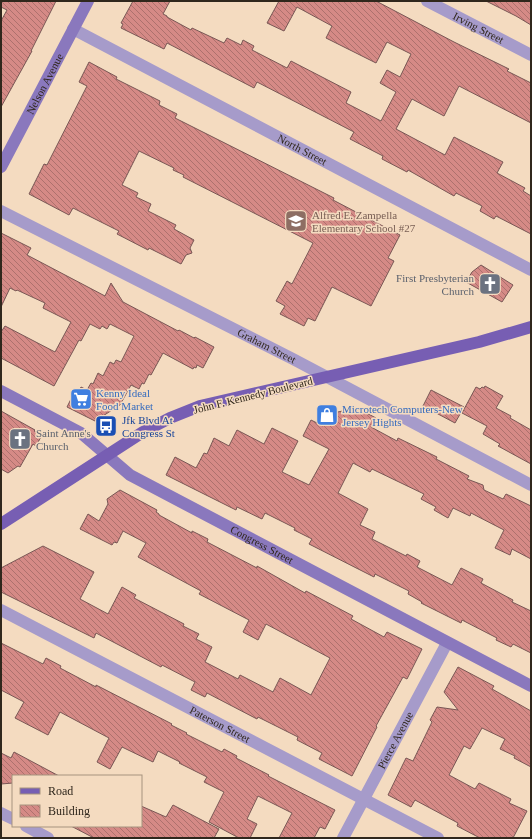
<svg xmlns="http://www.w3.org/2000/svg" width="532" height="839" viewBox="0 0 532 839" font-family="Georgia,serif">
	<defs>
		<pattern id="building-back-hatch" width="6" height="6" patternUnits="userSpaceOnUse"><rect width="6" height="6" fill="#d58a86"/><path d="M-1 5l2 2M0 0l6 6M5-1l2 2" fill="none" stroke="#ad716d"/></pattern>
	</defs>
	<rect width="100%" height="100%" fill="#f4dbc0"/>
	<g fill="url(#building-back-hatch)" stroke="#795755">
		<polygon points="1,1 56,1 31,51 32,51 1,107 1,21 7,10 1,7"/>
		<polygon points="133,1 170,1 163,14 167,16 167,17 191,30 192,28 224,43 227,38 241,45 243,40 254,46 252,50 287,68 291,61 351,92 346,103 381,121 396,92 380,83 387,70 400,77 411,54 387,42 376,63 326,38 332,26 297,7 284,31 267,23 279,1 376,1 454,42 509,69 507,71 531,83 531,123 459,86 444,116 412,99 396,129 445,155 454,137 503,162 497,173 525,188 523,191 531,196 531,234 496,216 494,219 480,211 482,206 456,193 454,196 408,170 407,172 382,159 383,156 350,139 354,132 257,82 254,88 167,43 164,49 121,28 123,24 121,23"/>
		<polygon points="486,1 531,1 531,25 516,16"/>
		<polygon points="89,62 117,77 116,79 160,101 159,105 177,114 175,118 334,198 333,200 400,235 388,258 394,261 371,306 332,287 315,321 308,318 304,326 280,314 285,306 276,301 287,281 292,284 313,243 183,177 184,175 173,170 174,168 139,151 122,185 138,193 136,197 151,204 148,211 176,225 174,229 194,240 190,248 192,253 186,255 181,264 149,248 148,250 117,234 119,231 73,208 69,215 29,194 44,164 47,165 87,86 79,82"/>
		<polygon points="1,233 31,248 27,255 105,296 111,283 123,302 178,331 179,330 194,338 195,337 214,347 203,368 197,365 196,368 194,367 193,369 163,353 151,375 149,374 144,384 142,383 139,389 131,385 120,405 95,421 67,407 75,391 78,393 81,387 87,390 91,383 93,384 98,373 103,376 110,362 114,364 116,360 121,362 134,336 110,324 107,329 102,326 100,329 90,324 81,341 79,340 54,386 1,358 1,332 5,326 55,352 71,322 43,308 45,303 17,290 16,291 10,288 1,307"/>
		<polygon points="481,265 513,285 502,302 466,282 472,272"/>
		<polygon points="485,386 503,396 496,408 511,416 510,418 531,430 531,464 498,446 500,444 483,434 487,426 462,413 476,387 480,389 482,387 484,388"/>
		<polygon points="431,390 464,407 455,423 423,406"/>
		<polygon points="357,408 376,418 371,427 397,441 398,438 437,457 436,459 469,476 467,479 483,485 484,490 503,499 506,494 531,506 531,559 512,549 510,555 495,548 504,530 471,513 470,516 453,508 448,518 434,510 436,507 421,499 424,494 372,469 370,472 353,463 338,493 368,509 360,525 375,532 372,539 406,556 407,554 420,561 417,567 452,585 461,568 483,579 481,583 513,600 512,602 531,611 531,653 513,644 511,647 496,640 497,638 462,620 461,623 421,603 422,602 408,594 409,591 375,574 374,577 309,544 312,539 294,530 295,528 265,513 262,519 237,507 236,510 166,475 175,457 196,468 204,453 207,454 214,438 229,446 237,430 264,444 272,428 298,441 282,472 309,485 329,449 303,436 311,420 323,426 326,420 333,413"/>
		<polygon points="1,411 35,430 34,431 42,435 36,446 33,444 20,467 18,466 8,473 1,469"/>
		<polygon points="120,490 157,510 156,512 159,514 159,515 192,533 192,531 208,539 207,542 257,568 257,566 305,593 306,591 353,616 351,619 384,637 387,632 422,649 407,679 403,677 376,726 377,727 352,776 319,759 322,753 297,740 298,737 258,717 257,719 207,693 205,697 191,690 195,682 162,665 161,667 96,633 94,638 1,592 1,568 43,546 94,572 80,599 108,614 122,587 136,595 134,598 184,624 183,626 199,634 196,639 212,647 205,662 238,679 240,675 273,692 280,678 311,695 330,658 266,624 258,640 243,632 249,620 199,594 201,591 138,557 146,543 123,531 117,543 114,542 112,545 80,529 88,514 99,521 108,504 107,499"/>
		<polygon points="1,643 43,664 46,658 61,666 60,668 96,687 96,685 172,724 171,725 187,733 186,734 222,752 224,749 237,756 236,758 269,775 268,776 335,810 325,829 320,827 314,838 279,838 292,813 258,796 247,819 257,824 250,838 239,838 209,822 224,792 204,782 207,777 179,763 180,762 158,751 153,762 122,747 110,769 97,762 109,738 60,712 48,735 15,718 24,702 1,690"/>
		<polygon points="458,667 494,686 492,689 531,711 531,767 514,758 515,756 500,749 505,739 482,728 470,749 464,746 449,775 475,789 479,783 511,799 509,803 527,811 513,838 480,838 457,826 458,823 415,800 411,807 388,795 406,758 413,761 429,728 432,722 430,720 437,707 458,710 444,692"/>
		<polygon points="14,752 59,776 13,776 13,783 1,784 1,753 11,758"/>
		<polygon points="173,805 219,829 214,838 94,838 71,826 141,826 141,806 166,817"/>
	</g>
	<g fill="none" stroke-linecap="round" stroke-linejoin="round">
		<g stroke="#a69bca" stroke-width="12">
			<path id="s1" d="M 427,1 L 531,55"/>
			<path id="s2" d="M 73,29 L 531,270"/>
			<path id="s3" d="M 1,211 L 293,359 L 531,485"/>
			<path id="s4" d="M 1,610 L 438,838"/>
			<polyline points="1,813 13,819"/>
			<polyline points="26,826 48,838"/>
			<path id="s5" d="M 343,838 L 447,643"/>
		</g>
		<g stroke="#8a78bd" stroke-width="12">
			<path id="s6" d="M 1,167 L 88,1"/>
			<path id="s7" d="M 1,391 L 81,433 L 130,475 L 531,686"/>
		</g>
		<polyline stroke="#775eb3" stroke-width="12" points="1,524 143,432 170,418 200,406 479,342 531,327"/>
	</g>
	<defs>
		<g id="school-square" transform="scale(1.15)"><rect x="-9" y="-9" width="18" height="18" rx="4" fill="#8d6e63" stroke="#f4dbc0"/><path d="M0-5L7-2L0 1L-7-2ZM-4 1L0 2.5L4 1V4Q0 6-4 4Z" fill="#fff"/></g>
		<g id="church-square" transform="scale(1.15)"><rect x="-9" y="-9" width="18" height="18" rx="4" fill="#6b7280" stroke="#f4dbc0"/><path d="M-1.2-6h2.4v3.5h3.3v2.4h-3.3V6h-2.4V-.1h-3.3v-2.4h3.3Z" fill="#fff"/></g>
		<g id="supermarket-square" transform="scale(1.15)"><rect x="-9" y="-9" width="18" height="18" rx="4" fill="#3f7fe0" stroke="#f4dbc0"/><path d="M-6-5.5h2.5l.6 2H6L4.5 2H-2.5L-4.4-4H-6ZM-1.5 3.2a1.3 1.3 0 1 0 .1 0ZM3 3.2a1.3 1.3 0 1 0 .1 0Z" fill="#fff"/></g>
		<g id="shop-square" transform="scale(1.15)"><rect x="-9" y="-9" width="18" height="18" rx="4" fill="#3f7fe0" stroke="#f4dbc0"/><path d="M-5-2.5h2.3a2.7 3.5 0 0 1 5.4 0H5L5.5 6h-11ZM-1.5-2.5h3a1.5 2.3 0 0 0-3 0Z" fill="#fff"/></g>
		<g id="bus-square" transform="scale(1.15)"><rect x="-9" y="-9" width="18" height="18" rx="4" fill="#1a4fb4" stroke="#f4dbc0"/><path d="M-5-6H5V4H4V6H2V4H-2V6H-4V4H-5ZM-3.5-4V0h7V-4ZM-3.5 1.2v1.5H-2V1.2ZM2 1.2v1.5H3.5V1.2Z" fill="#fff"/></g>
	</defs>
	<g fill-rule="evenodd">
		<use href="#school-square" x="296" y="221"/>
		<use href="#church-square" x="490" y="284"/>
		<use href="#supermarket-square" x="81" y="399"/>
		<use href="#shop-square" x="327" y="415"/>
		<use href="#bus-square" x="106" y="426"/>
		<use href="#church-square" x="20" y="439"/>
	</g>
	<g text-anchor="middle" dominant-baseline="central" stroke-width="3" stroke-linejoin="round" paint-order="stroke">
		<g font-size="11" fill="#30271c" stroke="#f4dbc0">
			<text stroke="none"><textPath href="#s1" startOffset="58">Irving Street</textPath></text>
			<text stroke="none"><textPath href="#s6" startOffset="94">Nelson Avenue</textPath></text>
			<text stroke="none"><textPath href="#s2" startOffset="259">North Street</textPath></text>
			<text stroke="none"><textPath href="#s3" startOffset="298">Graham Street</textPath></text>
			<text transform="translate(253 395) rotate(-14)">John F. Kennedy Boulevard</text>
			<text stroke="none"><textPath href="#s7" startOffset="304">Congress Street</textPath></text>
			<text stroke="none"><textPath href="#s4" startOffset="247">Paterson Street</textPath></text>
			<text stroke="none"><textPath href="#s5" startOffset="111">Pierce Avenue</textPath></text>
		</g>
		<g font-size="11" fill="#785e54" stroke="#f4dbc0" text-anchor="start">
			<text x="312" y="215">Alfred E. Zampella<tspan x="312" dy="13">Elementary School #27</tspan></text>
		</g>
		<g font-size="11" fill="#5b616d" stroke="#f4dbc0" text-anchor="end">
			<text x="474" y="278">First Presbyterian<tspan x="474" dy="13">Church</tspan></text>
			<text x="36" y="433" text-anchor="start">Saint Anne's<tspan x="36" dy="13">Church</tspan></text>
		</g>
		<g font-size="11" fill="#366cbe" stroke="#f4dbc0" text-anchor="start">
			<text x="96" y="393">Kenny Ideal<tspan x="96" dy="13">Food Market</tspan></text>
			<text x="342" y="409">Microtech Computers-New<tspan x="342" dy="13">Jersey Hights</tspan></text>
		</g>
		<g font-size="11" fill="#164399" stroke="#f4dbc0" text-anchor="start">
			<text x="122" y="420">Jfk Blvd At<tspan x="122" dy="13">Congress St</tspan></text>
		</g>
	</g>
	<rect width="532" height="839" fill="none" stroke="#30271c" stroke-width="4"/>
	<rect x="12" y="775" width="130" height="52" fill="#f4dbc0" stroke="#a6937e"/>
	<rect x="20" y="788" width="20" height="6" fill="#775eb3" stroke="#a6937e"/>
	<text x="48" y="795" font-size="12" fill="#30271c">Road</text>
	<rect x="20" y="805" width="20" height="12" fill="url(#building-back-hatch)" stroke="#a6937e"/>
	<text x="48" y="815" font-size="12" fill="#30271c">Building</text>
</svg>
